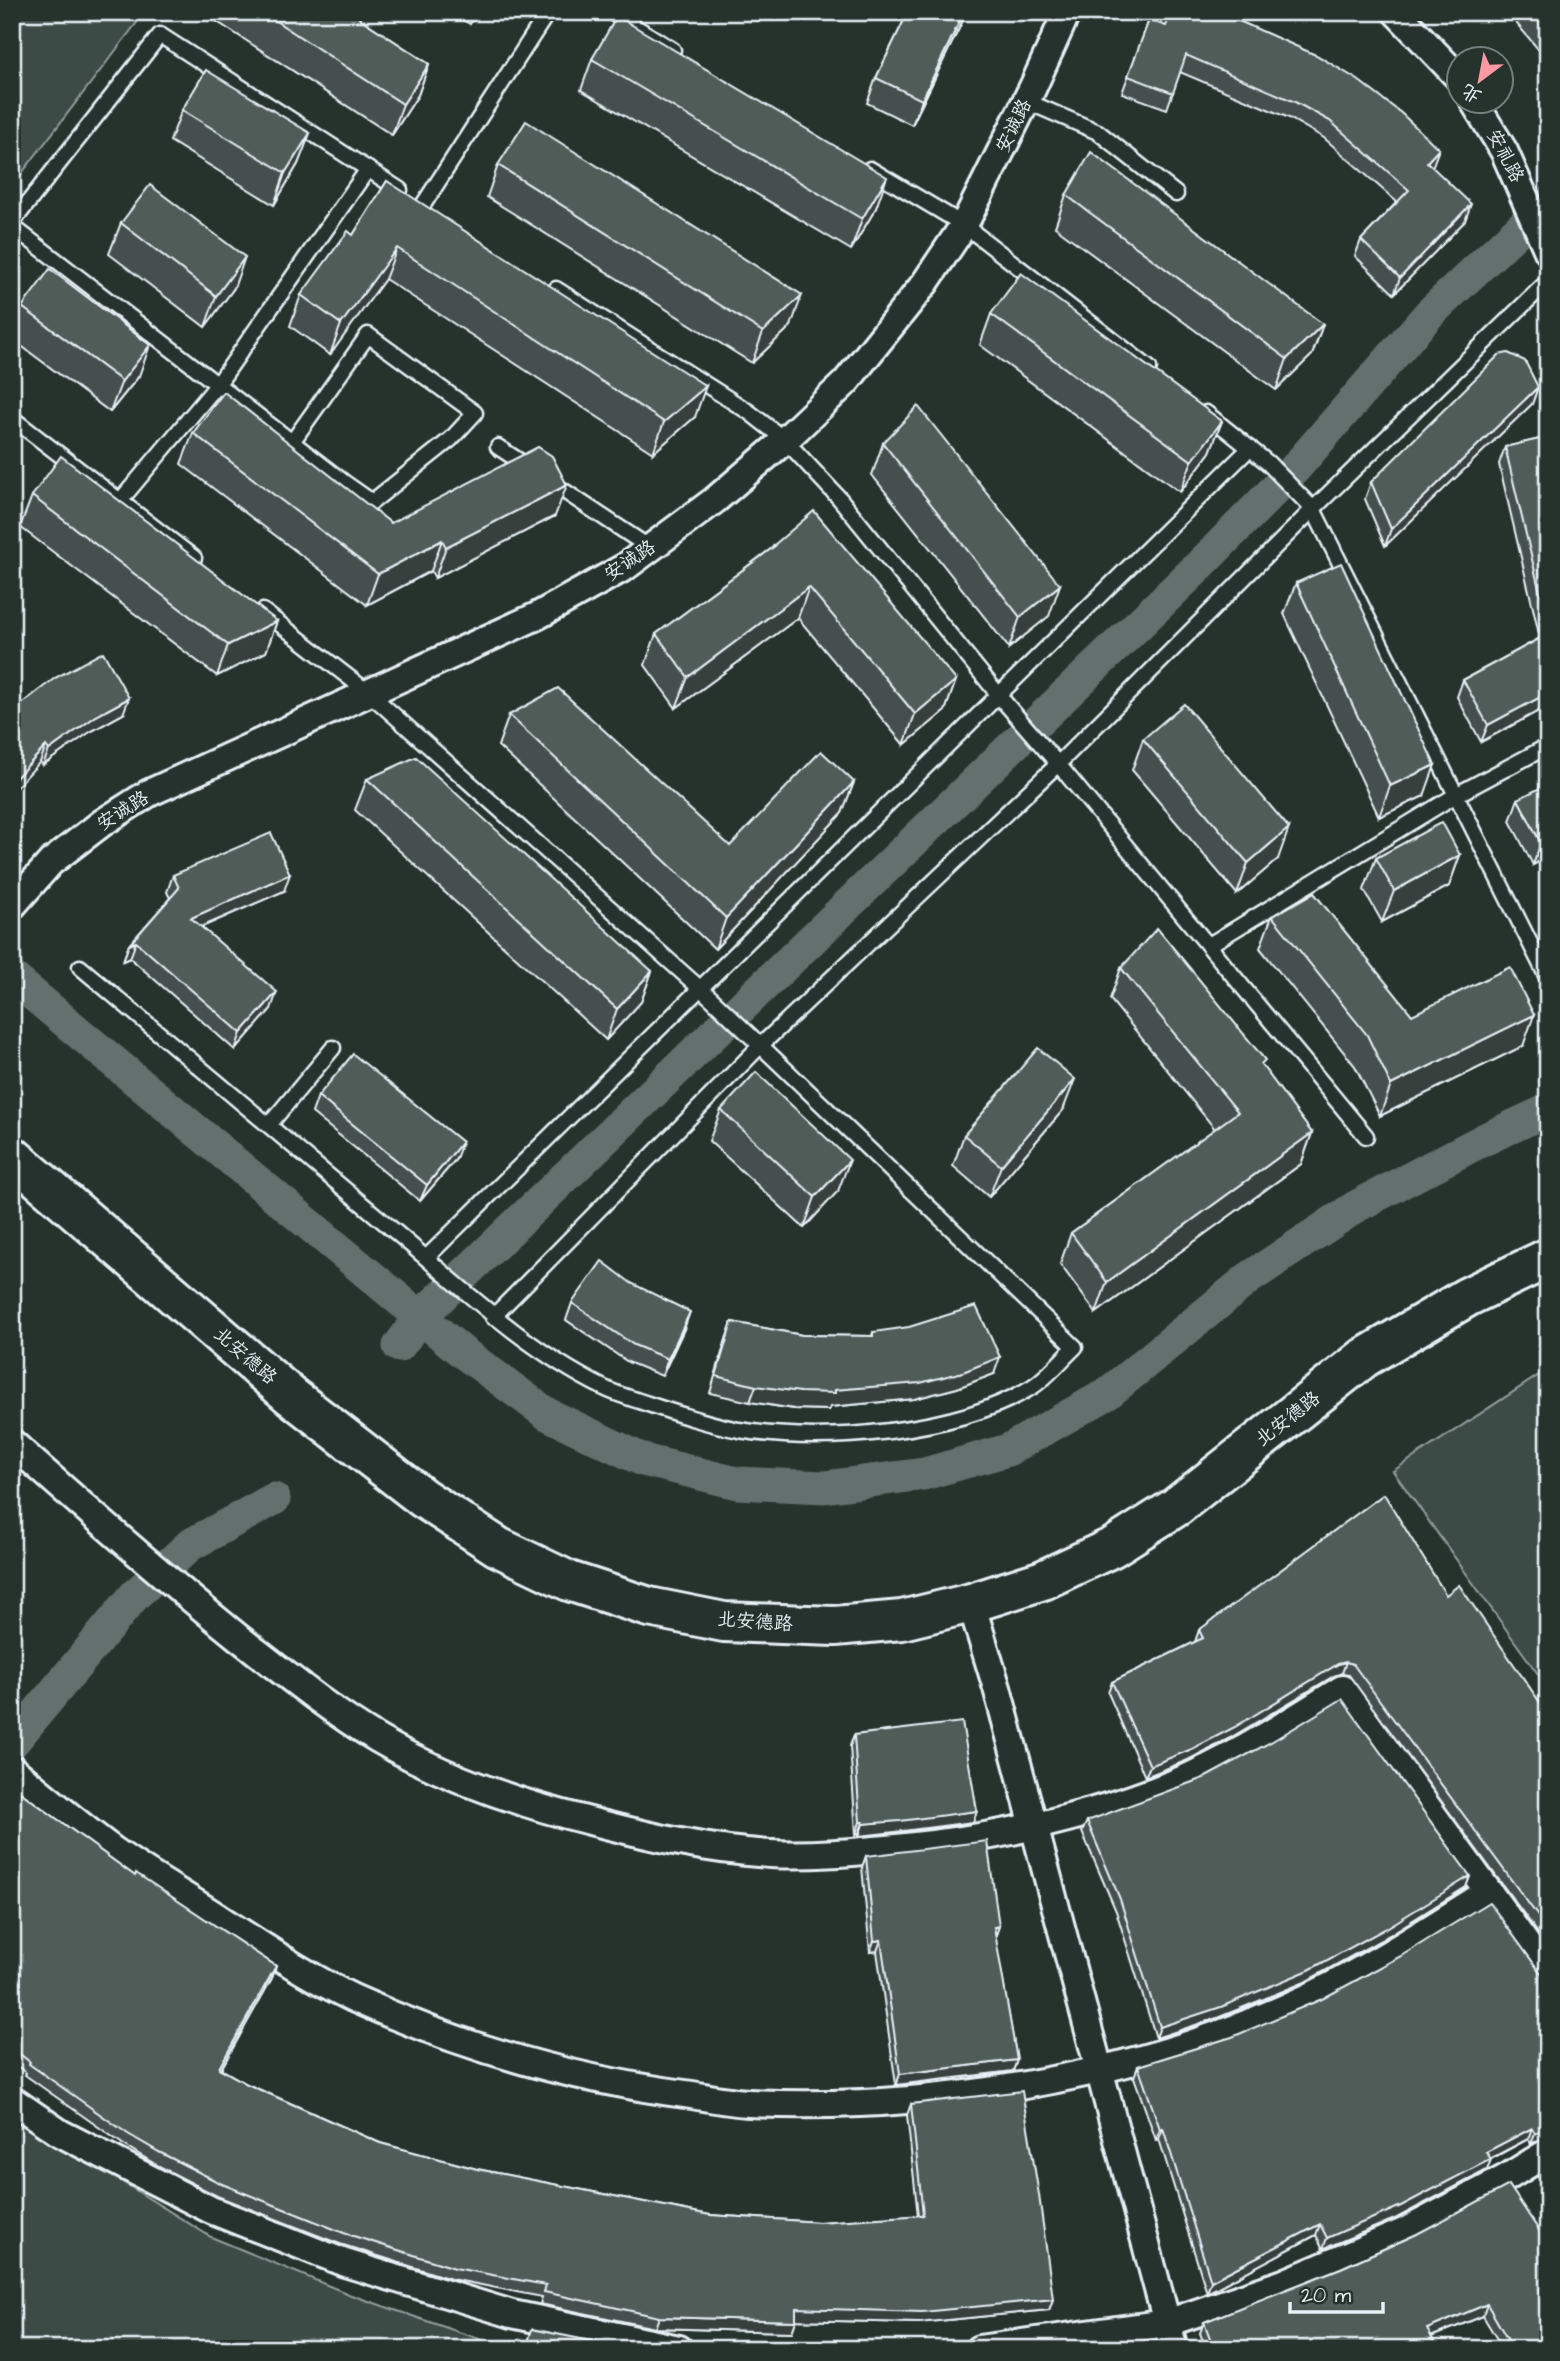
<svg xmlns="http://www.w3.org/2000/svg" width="1560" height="2361" viewBox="0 0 1560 2361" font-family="'Architects Daughter','LXGW WenKai TC',sans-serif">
	<rect width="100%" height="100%" fill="#26332d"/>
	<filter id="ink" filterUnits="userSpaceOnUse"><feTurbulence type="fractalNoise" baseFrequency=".0143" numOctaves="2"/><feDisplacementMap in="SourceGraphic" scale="14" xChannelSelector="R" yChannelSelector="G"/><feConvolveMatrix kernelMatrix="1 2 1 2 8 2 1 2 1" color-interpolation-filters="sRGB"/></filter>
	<g filter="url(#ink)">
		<g fill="#3e4b47" stroke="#939ea0" stroke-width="2">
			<polygon points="12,12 145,12 12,186"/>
			<polygon points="1548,1369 1548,1688 1393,1471"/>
			<polygon points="12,2105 63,2145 211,2237 351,2295 500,2346 499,2349 12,2349"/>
		</g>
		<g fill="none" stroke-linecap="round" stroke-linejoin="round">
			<g stroke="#636f6d" stroke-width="33">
				<polyline points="12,977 461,1351 547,1414 643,1460 737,1483 824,1487 924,1474 1008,1450 1107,1394 1249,1278 1357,1206 1483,1140 1548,1110"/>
				<polyline points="399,1346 420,1317 1195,570 1291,473 1429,314 1548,202"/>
				<polyline points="12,1743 135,1595 190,1545 274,1499"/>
			</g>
			<g stroke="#e8f1f8" stroke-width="19">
				<g id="lane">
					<polyline points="611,12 673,50"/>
					<polyline points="1026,101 1098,132 1176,194"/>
					<polyline points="870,169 964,225 1149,368"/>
					<polyline points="423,205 548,12"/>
					<polyline points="12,223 160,35 400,190"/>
					<polyline points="12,226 345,483 372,502 451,439 475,413 368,335 292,442"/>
					<polyline points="556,289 749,412 785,440 840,499 1006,704 1058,764 1366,1136"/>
					<polyline points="1206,413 1268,463 1313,509 1548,979"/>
					<polyline points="12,418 194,558"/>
					<polyline points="498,447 530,468"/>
					<polyline points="549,481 650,548"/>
					<polyline points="120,501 218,384 368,169"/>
					<polyline points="1209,945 1456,795 1548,746"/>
					<path d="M 80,967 C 184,1054 288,1141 392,1229 C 460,1286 523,1348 604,1388 C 618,1395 634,1399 648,1404 C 678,1414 708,1424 739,1430 C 825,1444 957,1433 1032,1387 C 1048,1377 1062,1359 1075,1347 L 712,999 L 369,693 L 263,611"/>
					<polyline points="269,1125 333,1048"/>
					<polyline points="427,1257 1250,448"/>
					<polyline points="493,1317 760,1046 1058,764 1313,509 1548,281"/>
				</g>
			</g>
			<g stroke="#e8f1f8" stroke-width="32">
				<g id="street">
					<polyline points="1396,12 1458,77"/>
					<polyline points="1474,102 1504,151 1548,251"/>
					<polyline points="12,906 51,862 102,823 149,793 537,616 625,567 715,500 785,440 846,382 925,283 964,225 1033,87 1067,12"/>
					<path d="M 12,1443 C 87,1510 161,1575 239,1638 C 284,1673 329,1710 378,1739 C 443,1777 514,1802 586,1820 C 647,1836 707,1850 770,1854 C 812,1856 855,1852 897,1848 C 990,1839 1084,1819 1172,1784 C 1233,1759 1287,1723 1342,1689 L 1548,1974"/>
					<polyline points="971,1603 997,1688 1174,2349"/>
					<path d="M 12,1769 C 45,1796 78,1824 113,1850 C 148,1875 186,1896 222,1920 C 264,1947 307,1976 353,1998 C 459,2046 571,2079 685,2094 C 706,2097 728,2102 749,2103 C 927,2111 1122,2080 1285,2008 C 1356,1977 1423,1933 1488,1892"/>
					<polyline points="12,2100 60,2133 211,2210 345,2263 512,2314 679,2349"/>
					<polyline points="979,2349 1167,2323 1284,2283 1404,2232 1506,2178 1548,2152"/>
				</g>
			</g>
			<g stroke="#e8f1f8" stroke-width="44">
				<polyline id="secondary" points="12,1156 291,1396 423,1498 498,1547 569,1581 649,1607 724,1622 835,1626 902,1620 971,1603 1043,1580 1113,1547 1176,1507 1364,1358 1467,1297 1548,1258"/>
			</g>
			<use href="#lane" stroke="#26332d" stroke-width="14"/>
			<use href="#street" stroke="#26332d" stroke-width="26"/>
			<use href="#secondary" stroke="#26332d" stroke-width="38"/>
		</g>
		<g fill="#454f4d" stroke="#e8f1f8" stroke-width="2">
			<polygon points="202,12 350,12 429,64 418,95 392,135"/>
			<polygon points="450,12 477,12 470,24"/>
			<polygon points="908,12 967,12 912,125 867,103 876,78"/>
			<polygon points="1507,12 1548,12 1548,61"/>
			<polygon points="1149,20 1439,149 1431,167 1465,221 1394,294 1355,256 1361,240 1397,202 1324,138 1289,118 1180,72 1167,109 1122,93"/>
			<polygon points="592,59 876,208 851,250 581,90"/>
			<polygon points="182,110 310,133 298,164 274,205 170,141"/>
			<polygon points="498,165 791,326 752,363 487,197"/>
			<polygon points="387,181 695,417 653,453 385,279 330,355 290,326 301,295 353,235"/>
			<polygon points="1066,195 1323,324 1312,355 1276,390 1055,227"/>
			<polygon points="121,223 234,288 205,327 109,254"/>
			<polygon points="22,307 139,376 110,412 12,339 12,333"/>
			<polygon points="991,314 1222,421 1210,452 1180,492 980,345"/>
			<polygon points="1538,387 1532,404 1385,546 1365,499 1371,482"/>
			<polygon points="193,433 391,523 555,516 435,578 431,571 367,605 181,464"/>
			<polygon points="1548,437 1548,706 1481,742 1457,697 1463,680 1540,638 1499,464 1505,447"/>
			<polygon points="883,443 1049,616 1009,648 872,475"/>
			<polygon points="32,496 277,621 266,652 217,676 20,527"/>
			<polygon points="774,545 956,680 945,711 904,745 798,618 676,708 645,665 656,634 772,548"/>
			<polygon points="1296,583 1424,796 1379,817 1284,614"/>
			<polygon points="12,711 123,714 90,732 43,765 40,762"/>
			<polygon points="509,715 730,846 854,782 842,813 715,949 498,746"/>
			<polygon points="1143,739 1278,859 1237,894 1132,770"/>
			<polygon points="367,779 652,971 641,1002 606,1040 355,810"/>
			<polygon points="1518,799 1548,857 1533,865 1510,821"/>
			<polygon points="1460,855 1449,886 1382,922 1364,890 1376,858"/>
			<polygon points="173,875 284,891 202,927 271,1009 235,1050 130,958 123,961 129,945 170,898 167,892"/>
			<polygon points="1272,916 1412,1015 1523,1046 1380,1116 1355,1066 1260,948"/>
			<polygon points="1121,968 1263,1067 1312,1133 1301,1164 1096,1313 1060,1264 1071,1233 1215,1129 1110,999"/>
			<polygon points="318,1096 456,1159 420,1201 312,1113"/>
			<polygon points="721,1110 838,1191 804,1228 709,1141"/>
			<polygon points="1063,1110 989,1197 953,1166 964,1135"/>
			<polygon points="572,1303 684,1329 662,1376 628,1362 566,1320"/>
			<polygon points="732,1322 802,1335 872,1336 873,1332 994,1374 957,1388 914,1399 830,1407 829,1410 794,1409 750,1402 710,1393 726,1339"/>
			<polygon points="1446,1595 1548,1714 1548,1947 1349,1675 1342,1673 1334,1676 1230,1738 1188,1760 1145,1777 1108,1693 1112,1682 1195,1642 1199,1630"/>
			<polygon points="854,1735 977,1811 973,1822 895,1832 859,1836 859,1833 856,1834 850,1746"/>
			<polygon points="12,1786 135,1876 276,1966 272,1978 221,2069 247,2084 380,2143 477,2169 710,2215 819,2222 918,2216 907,2115 911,2104 1053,2299 1049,2310 918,2323 796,2320 792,2332 655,2328 540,2304 542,2297 451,2279 340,2244 217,2196 155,2164 124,2145 25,2075 26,2073 12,2062"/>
			<polygon points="1087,1821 1470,1876 1466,1887 1381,1940 1305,1982 1217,2018 1156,2038 1116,1911 1082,1832"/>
			<polygon points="866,1856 999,1926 995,1937 1017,2060 1013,2071 896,2085 877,1951 870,1952 862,1867"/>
			<polygon points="1540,1972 1548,1977 1548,2137 1531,2144 1528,2139 1491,2159 1487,2170 1397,2218 1323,2249 1316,2235 1207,2293 1159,2139 1156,2140 1134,2077 1138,2066"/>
			<polygon points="1415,2235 1548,2349 1503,2349 1483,2316 1431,2337 1438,2349 1206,2349 1200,2333 1204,2322 1341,2268"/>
		</g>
		<g fill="#38403e" stroke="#e8f1f8" stroke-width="2">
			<polygon points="964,12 967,12 912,125 922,100"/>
			<polygon points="429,64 418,95 392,135 403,104"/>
			<polygon points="310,133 298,164 274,205 285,173"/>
			<polygon points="1439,149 1433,165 1420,179 1427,162"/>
			<polygon points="887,177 876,208 851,250 862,219"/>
			<polygon points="1471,204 1465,221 1394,294 1400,278"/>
			<polygon points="397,248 385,279 330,355 341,324"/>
			<polygon points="245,257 234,288 205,327 216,296"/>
			<polygon points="802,295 791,326 752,363 763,332"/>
			<polygon points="1323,324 1312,355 1276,390 1287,359"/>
			<polygon points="150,345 139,376 110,412 122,381"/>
			<polygon points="706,386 695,417 653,453 664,422"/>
			<polygon points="1538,387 1532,404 1385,546 1391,529"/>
			<polygon points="1222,421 1210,452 1180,492 1192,461"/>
			<polygon points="567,485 555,516 435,578 446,547"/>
			<polygon points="442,540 431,571 367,605 378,574"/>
			<polygon points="1060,585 1049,616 1009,648 1020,617"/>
			<polygon points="809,587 798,618 676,708 688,677"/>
			<polygon points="277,621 266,652 217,676 228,645"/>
			<polygon points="956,680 945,711 904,745 915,714"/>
			<polygon points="1548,693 1548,706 1481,742 1488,725"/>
			<polygon points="129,698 123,714 90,732 43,765 49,750 96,716"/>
			<polygon points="46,746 40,762 12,792 12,782"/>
			<polygon points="1435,765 1424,796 1379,817 1390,786"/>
			<polygon points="854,782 842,813 715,949 726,918"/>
			<polygon points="1289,828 1278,859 1237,894 1248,863"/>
			<polygon points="1548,839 1548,857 1533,865 1541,843"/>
			<polygon points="1460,855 1449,886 1382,922 1394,891"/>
			<polygon points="290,874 284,891 185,934 191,918"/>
			<polygon points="136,942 130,958 123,961 129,945"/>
			<polygon points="652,971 641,1002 606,1040 617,1009"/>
			<polygon points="277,992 271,1009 235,1050 241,1033"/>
			<polygon points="1534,1015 1523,1046 1380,1116 1391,1085"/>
			<polygon points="1075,1079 1063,1110 989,1197 1001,1166"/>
			<polygon points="1312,1133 1301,1164 1096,1313 1107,1282"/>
			<polygon points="462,1142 456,1159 420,1201 427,1185"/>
			<polygon points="850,1160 838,1191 804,1228 815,1197"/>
			<polygon points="690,1312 684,1329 662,1376 668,1359"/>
			<polygon points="1000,1357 994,1374 957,1388 914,1399 830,1407 829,1410 794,1409 750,1402 756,1386"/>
			<polygon points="1346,1662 1342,1673 1334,1676 1230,1738 1188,1760 1145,1777 1150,1766 1338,1664"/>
			<polygon points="977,1811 973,1822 895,1832 859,1836 863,1824"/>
			<polygon points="860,1822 863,1822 859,1833 856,1834"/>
			<polygon points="1470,1876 1466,1887 1381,1940 1305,1982 1217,2018 1156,2038 1160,2027"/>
			<polygon points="999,1926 995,1938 994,1927"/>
			<polygon points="881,1940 877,1951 870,1952 874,1941"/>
			<polygon points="276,1966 272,1978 215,2080 219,2068"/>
			<polygon points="1017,2060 1013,2071 896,2085 900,2074"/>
			<polygon points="1548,2127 1547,2136 1531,2144 1535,2133"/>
			<polygon points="1163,2128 1159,2139 1156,2140 1160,2129"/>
			<polygon points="1532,2128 1528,2139 1482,2163 1486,2152"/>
			<polygon points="1491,2159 1487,2170 1397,2218 1323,2249 1327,2238"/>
			<polygon points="1320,2224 1316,2235 1207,2293 1211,2281"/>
			<polygon points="1053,2299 1049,2310 918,2323 792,2320 796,2308"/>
			<polygon points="1487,2304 1483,2316 1423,2340 1427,2329"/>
			<polygon points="659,2317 796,2321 792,2332 655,2328"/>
		</g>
		<g fill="#505c59" stroke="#e8f1f8" stroke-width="2">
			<polygon points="262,12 350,12 429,64 403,104"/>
			<polygon points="908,12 964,12 922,100 876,78"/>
			<polygon points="1171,12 1180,13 1180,12 1215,12 1230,17 1318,56 1358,80 1401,113 1439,149 1427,162 1471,204 1400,278 1361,240 1409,190 1330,121 1295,102 1186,55 1173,93 1128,76 1149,20 1166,26"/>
			<polygon points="1533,12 1548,12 1548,30"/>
			<polygon points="617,16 887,177 862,219 592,59"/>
			<polygon points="206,70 310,133 285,173 182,110"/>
			<polygon points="526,121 802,295 763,332 498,165"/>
			<polygon points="1091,152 1323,324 1287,359 1066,195"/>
			<polygon points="387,181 706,386 664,422 397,248 341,324 301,295 348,231 353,235"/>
			<polygon points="150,185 245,257 216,296 121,223"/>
			<polygon points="50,269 150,345 122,381 22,307"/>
			<polygon points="1021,273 1222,421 1192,461 991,314"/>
			<polygon points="1508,353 1525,361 1538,387 1391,529 1371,482 1499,355"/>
			<polygon points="224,392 391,523 538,447 552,456 567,485 446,547 442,540 378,574 193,433"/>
			<polygon points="918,406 1060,585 1020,617 883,443"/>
			<polygon points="1548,437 1548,626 1505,447"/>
			<polygon points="61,456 277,621 228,645 32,496"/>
			<polygon points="814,511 956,680 915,714 809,587 688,677 656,634 775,546 774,545"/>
			<polygon points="1341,563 1435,765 1390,786 1296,583"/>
			<polygon points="1548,634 1548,693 1488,725 1463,680"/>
			<polygon points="103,652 129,698 96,716 49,750 46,746 12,782 12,711 55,678"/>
			<polygon points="558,688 730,846 821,751 854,782 726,918 509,715"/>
			<polygon points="1184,704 1289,828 1248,863 1143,739"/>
			<polygon points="416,757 652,971 617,1009 367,779"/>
			<polygon points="1548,784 1548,839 1541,843 1518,799"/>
			<polygon points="1442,822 1460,855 1394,891 1376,858"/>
			<polygon points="271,833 290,874 191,918 277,992 241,1033 136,942 129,945 179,888 173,875"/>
			<polygon points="1314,893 1412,1015 1510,967 1534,1015 1391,1085 1367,1035 1272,916"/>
			<polygon points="1157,928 1265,1060 1261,1064 1312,1133 1107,1282 1071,1233 1238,1112 1121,968"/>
			<polygon points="1038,1048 1075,1079 1001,1166 964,1135"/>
			<polygon points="353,1054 462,1142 427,1185 318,1096"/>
			<polygon points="756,1072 850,1160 815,1197 721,1110"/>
			<polygon points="602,1261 631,1283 690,1312 668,1359 634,1345 572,1303"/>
			<polygon points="976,1306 1000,1357 963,1372 920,1383 835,1390 835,1393 800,1392 756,1386 716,1376 732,1322 802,1335 873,1336 873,1332 909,1327"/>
			<polygon points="1384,1494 1446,1595 1459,1585 1548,1714 1548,1930 1353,1664 1346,1662 1338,1664 1235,1727 1192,1749 1150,1766 1112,1682 1203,1638 1199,1630"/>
			<polygon points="1342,1699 1470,1876 1385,1929 1309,1970 1221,2007 1160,2027 1120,1899 1087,1821 1206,1777 1271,1742"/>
			<polygon points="962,1722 977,1811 900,1821 863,1824 863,1822 860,1822 854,1735"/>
			<polygon points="12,1786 135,1876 136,1873 276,1966 219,2068 247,2084 380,2143 477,2169 710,2215 819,2222 923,2215 911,2104 1022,2091 1039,2195 1053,2299 922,2312 796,2308 796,2321 659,2317 544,2292 546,2285 455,2268 344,2233 222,2184 159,2152 128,2134 29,2064 30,2062 12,2048"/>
			<polygon points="987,1841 999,1926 994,1927 1017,2060 900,2074 881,1940 874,1941 866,1856"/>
			<polygon points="1489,1902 1540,1972 1548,1977 1548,2127 1535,2133 1532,2128 1486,2152 1491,2159 1401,2206 1327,2238 1320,2224 1211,2281 1163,2128 1160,2129 1138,2066 1232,2037 1322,1999 1401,1956"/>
			<polygon points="1509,2185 1548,2244 1548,2349 1513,2349 1487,2304 1427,2329 1438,2349 1214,2349 1204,2322 1341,2268 1415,2235"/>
			<polygon points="532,2329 630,2349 526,2349"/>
		</g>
	</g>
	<g text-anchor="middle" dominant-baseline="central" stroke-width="5" stroke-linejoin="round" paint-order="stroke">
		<g font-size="19" fill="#e8f1f8" stroke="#26332d">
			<text transform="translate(1014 126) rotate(-64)">安诚路</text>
			<text transform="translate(1505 156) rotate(62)">安礼路</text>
			<text transform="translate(630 561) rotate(-34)">安诚路</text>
			<text transform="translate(123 811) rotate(-32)">安诚路</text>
			<text transform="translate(245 1356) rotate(41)">北安德路</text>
			<text transform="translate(1288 1419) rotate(-38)">北安德路</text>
			<text transform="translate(755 1622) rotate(4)">北安德路</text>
		</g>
	</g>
	<rect width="1560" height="2361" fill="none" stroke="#26332d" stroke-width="42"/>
	<rect x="21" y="21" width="1518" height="2319" fill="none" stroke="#e8f1f8" stroke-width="2.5" filter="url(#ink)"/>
	<g transform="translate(1480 80) rotate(212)"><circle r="33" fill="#26332d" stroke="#747f7e" stroke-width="2"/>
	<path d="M0-5L12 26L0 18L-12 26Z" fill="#ff9aa2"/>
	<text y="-10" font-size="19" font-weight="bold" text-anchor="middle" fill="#e8f1f8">北</text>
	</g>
	<path d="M1290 2302v10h93v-10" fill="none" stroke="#e8f1f8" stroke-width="3.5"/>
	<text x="1301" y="2302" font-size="21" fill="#e8f1f8" stroke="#26332d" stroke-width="5" paint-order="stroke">20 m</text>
</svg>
